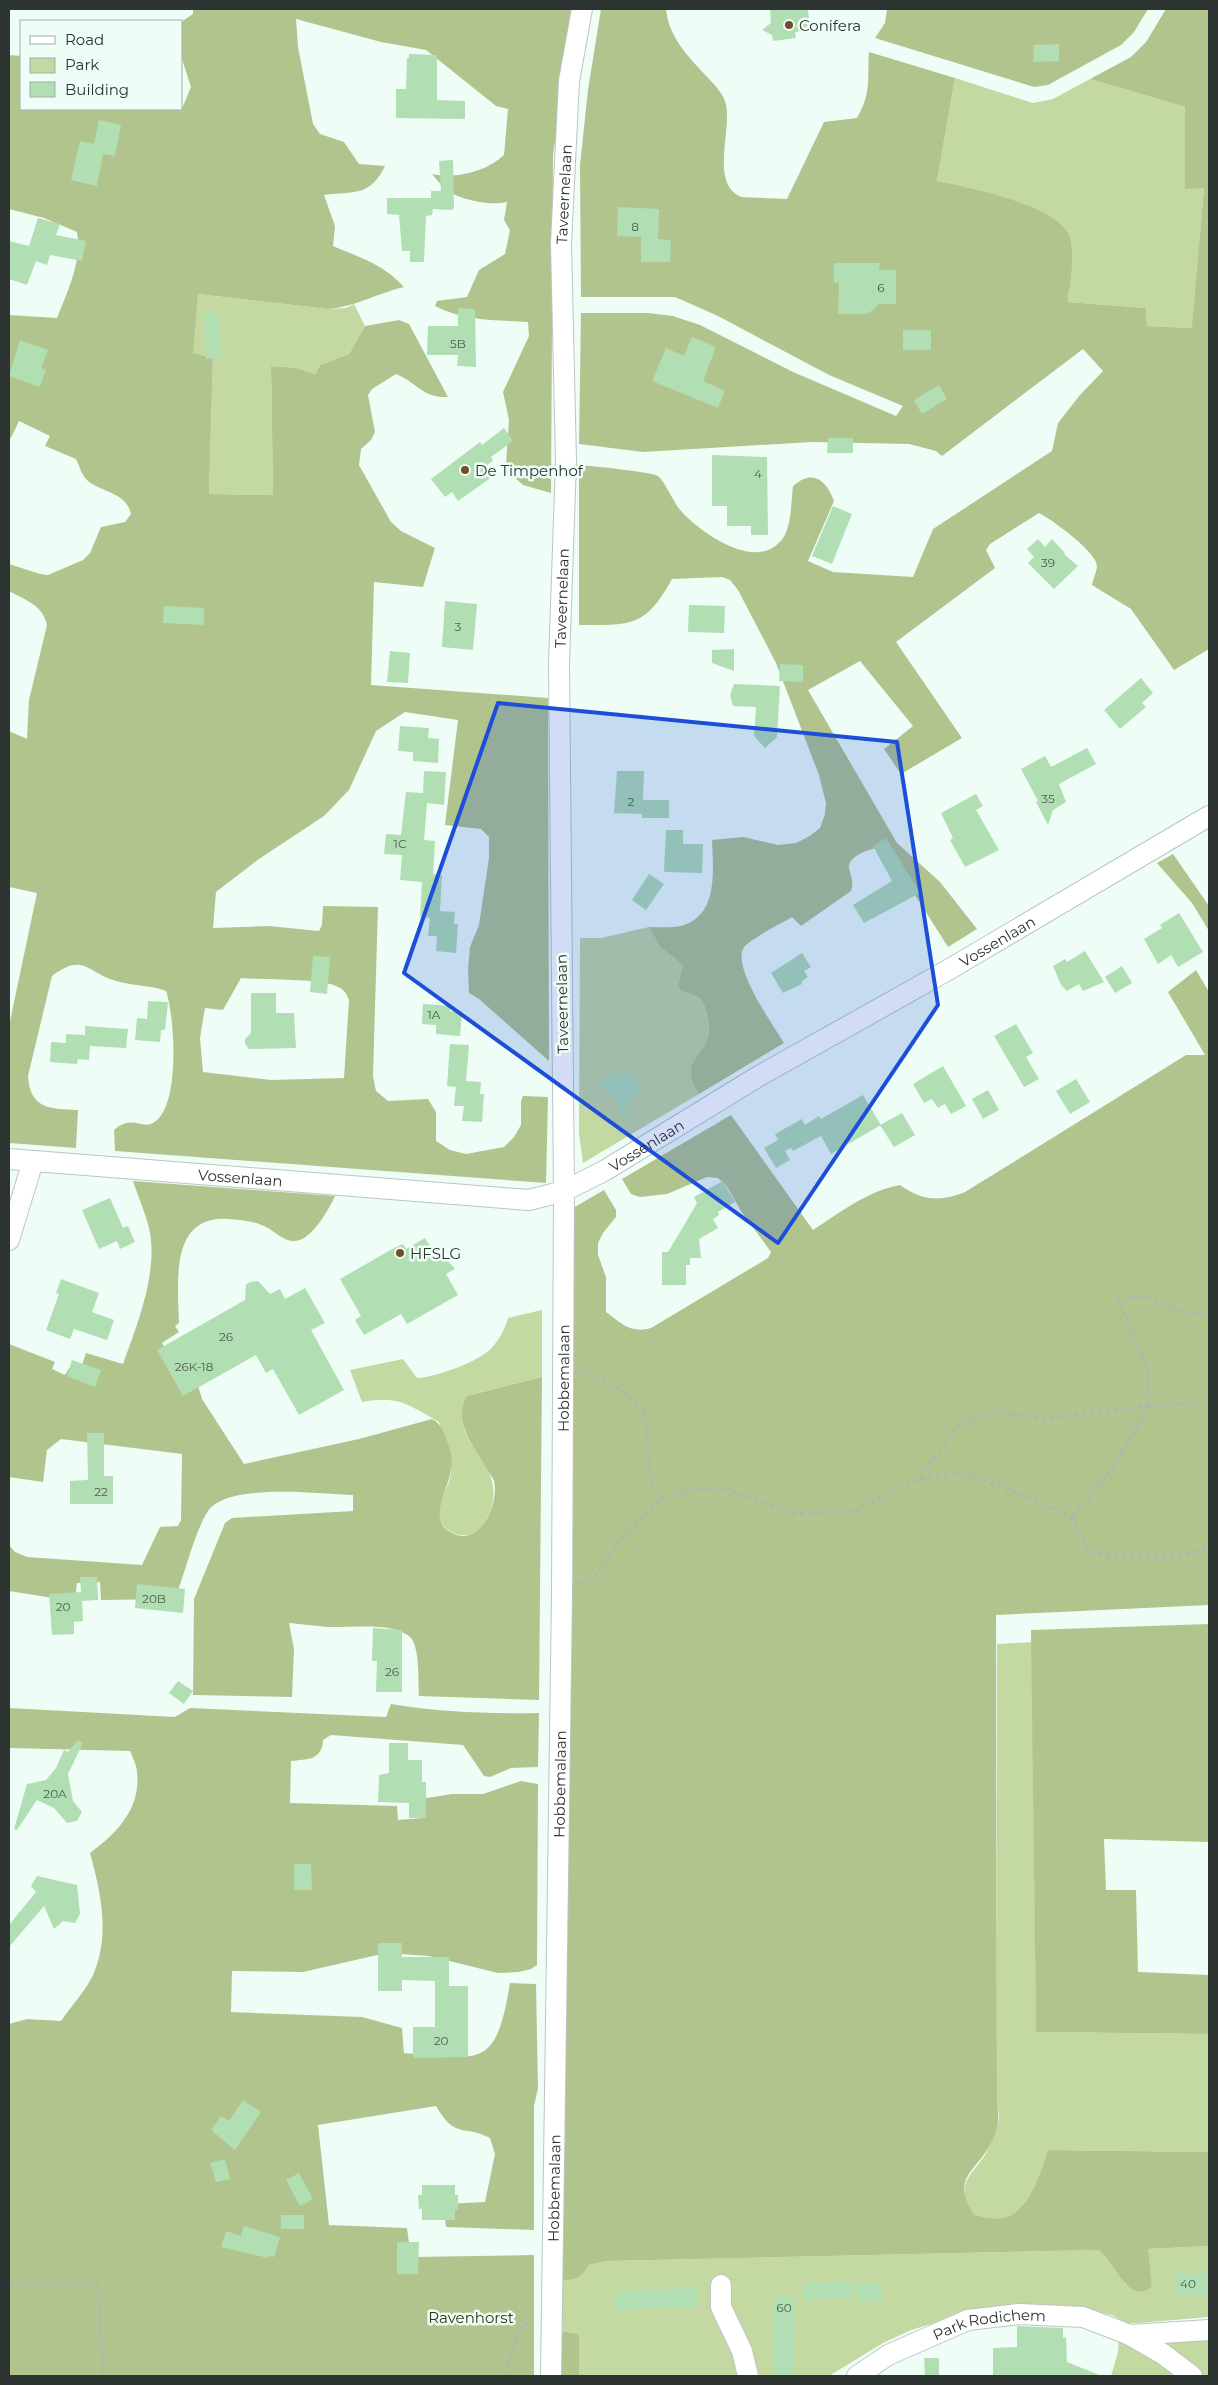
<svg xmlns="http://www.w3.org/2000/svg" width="1218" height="2385" viewBox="0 0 1218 2385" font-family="Montserrat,sans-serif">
	<rect width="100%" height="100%" fill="#eefef7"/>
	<g fill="#c4d8a2">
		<polygon points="955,78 1033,103 1053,99 1090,79 1185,107 1185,189 1204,187 1193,328 1147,326 1146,308 1068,302 1072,248 1017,202 937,181"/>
		<polygon points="198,294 328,309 346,308 354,304 365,326 349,354 320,365 315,376 297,368 271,366 273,495 209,494 213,358 192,353"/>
		<path d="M 649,927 L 660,947 L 683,965 L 679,987 C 685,995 695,992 702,1001 C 705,1005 705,1010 707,1015 C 719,1059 672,1053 699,1094 L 583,1163 L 579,1134 L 580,938 L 601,938 Z"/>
		<path d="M 542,1310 L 542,1377 L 467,1396 C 444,1444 509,1459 490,1512 C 487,1518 484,1526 478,1531 C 464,1541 440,1532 439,1515 C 438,1499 451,1486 451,1471 C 452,1459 442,1435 439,1422 C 409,1405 398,1395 362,1402 L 350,1370 L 403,1359 L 417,1378 C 436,1377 483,1361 494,1345 C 501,1337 505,1328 508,1318 Z"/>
		<path d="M 1032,1642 L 1036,2032 L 1209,2034 L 1209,2152 L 1048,2150 C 1040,2172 1031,2210 1006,2217 C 997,2220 983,2217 975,2215 C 954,2186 968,2179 985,2155 C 990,2147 998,2128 999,2118 C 999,2112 997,2105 997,2099 L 997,1644 Z"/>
		<path d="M 1209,2246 L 1209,2317 L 1138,2323 L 1127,2323 L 1112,2315 L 1097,2312 L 1069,2310 L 955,2317 L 911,2330 L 883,2343 L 829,2376 L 579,2376 L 579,2334 L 561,2331 L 561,2280 C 576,2281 582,2277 589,2265 L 608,2261 L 1098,2250 L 1107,2255 L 1126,2285 L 1152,2287 L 1147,2249 Z"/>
		<polygon points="1209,2332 1209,2376 1199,2376 1157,2341"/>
		<polygon points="1119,2335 1183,2376 1111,2376 1118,2352"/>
	</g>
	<g fill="#b1c48e" fill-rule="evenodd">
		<path d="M 193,9 L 574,9 L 553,155 L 551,493 L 523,485 L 512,475 L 506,464 L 509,420 L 503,392 L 529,336 L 528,322 C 497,320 462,321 435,306 L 437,301 L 467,297 L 479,270 L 505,254 L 510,230 L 504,220 L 507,202 C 492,206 458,200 446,189 C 441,185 436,179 432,174 C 456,179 486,172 504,155 L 508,109 L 496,106 L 426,50 L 381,42 L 296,19 L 298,47 L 313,124 L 320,134 L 344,142 L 359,164 L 385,166 C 370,197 354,191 324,195 L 335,226 L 333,246 C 361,258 383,264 404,287 C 378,293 355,307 328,309 L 198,294 L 193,353 L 213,358 L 209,494 L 273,495 L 271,366 L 297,368 L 315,375 L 320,365 L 349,354 L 365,326 L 399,320 L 409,324 L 448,397 C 422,398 418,383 396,374 L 372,389 L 368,395 L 375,432 L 371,440 L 361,449 L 359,465 L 391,522 L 401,531 L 435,548 L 423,587 L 374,582 L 371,685 L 548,698 L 549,1061 L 479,999 L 469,993 L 468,969 L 470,947 L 479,925 L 489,858 L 489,837 L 481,829 L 445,825 L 458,720 L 405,712 L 376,731 L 349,790 L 324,816 L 259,859 L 216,892 L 213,928 L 269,926 L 319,931 L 322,925 L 323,906 L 378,907 L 373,1076 L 376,1091 L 388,1101 L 428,1099 L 436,1112 L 436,1141 L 450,1150 L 466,1154 L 504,1147 L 514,1137 L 521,1125 L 521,1101 L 523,1096 L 548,1097 L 546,1183 L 115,1151 L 114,1130 C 134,1113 142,1132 156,1121 C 180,1102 175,1018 166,991 C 150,985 133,986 116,981 C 87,973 84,952 52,976 L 28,1076 C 30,1109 50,1109 78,1110 L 76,1148 L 9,1143 L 9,1026 L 37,893 L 9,887 L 9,731 L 27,739 L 29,700 L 47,625 C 43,605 25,600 9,591 L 9,564 L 40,574 L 48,575 L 83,560 L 90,553 L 101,527 L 125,522 L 131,514 C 126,492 103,493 88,481 C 82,476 79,465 76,459 L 45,446 L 50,436 L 19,421 L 11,438 L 9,437 L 9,315 L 57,318 C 68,290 82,262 77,232 L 44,218 L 9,209 L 9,55 L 21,56 L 21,109 L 177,109 L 181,111 L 191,87 L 181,56 L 181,22 L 193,14 ZM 241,978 C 264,980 317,978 336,986 C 344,989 346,993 349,1000 L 344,1078 L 271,1080 L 203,1072 L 200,1038 L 205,1008 L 223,1010 Z"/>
		<path d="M 601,9 L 666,9 C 669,39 690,58 709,79 C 715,85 722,93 725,101 C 734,127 708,184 742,197 L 787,199 L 824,122 L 857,118 C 872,92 867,79 869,52 L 955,78 L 937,181 C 969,188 1047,203 1066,230 C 1078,248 1069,282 1068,302 L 1146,308 L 1147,326 L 1192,328 L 1204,188 L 1185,189 L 1185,107 L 1090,79 L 1131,57 L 1146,42 L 1166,9 L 1209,9 L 1209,649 L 1174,670 L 1131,609 L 1092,585 C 1093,579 1097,571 1097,566 C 1097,552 1051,519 1039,513 L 990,544 L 986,550 L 995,568 L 896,642 L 962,738 L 901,774 L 884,749 L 913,726 L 860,661 L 808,690 L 897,843 L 940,882 L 977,929 L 948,947 L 884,846 C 874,848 847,855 849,868 C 851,877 854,881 851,891 L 801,926 L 792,917 C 777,926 759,934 746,945 C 727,961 774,1026 784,1043 L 699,1094 C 672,1053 719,1059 707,1015 C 705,1010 705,1005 702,1001 C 695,992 685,995 678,987 L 683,965 L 660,947 L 649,927 C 659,927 671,928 681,926 C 719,916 713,870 712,840 L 743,837 L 778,845 L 796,843 L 810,836 L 820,828 L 825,814 L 826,803 L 819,775 L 776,663 L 738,590 L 730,580 L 722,577 L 672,579 C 645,628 631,625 579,625 L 579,465 C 591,466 653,472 658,476 C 664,480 674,503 681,511 C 701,533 758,574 783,538 C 792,525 791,501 793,486 C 813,468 827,481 834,501 L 808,561 L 833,572 L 913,577 L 933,529 L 1052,451 L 1058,423 L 1080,395 L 1103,371 L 1083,349 L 942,456 L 936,451 L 909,444 L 812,442 L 643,452 L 579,444 L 581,313 L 648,313 L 673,316 L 700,325 L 793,372 L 896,416 L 903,406 L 829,375 L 718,316 L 675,297 L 581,297 L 580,165 L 588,90 Z"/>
		<polygon points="887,9 1148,9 1134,32 1121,45 1048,85 1034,87 875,38 885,23"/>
		<polygon points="1173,854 1209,906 1209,931 1192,903 1157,863"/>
		<path d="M 1196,970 L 1209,992 L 1209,1605 L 996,1615 L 997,2099 C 998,2112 1000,2124 994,2137 C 981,2170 947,2176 975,2215 C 983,2217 997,2220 1006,2217 C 1031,2209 1040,2172 1048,2150 L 1209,2152 L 1209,2246 L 1148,2249 L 1152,2287 C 1125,2305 1117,2261 1098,2250 L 608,2261 L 589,2265 C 582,2277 576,2281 561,2280 L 573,1208 L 604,1190 L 616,1210 L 616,1217 L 603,1233 L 598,1243 L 598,1255 L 606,1277 L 606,1312 C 621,1323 631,1334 651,1328 L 768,1258 L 771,1252 L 741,1211 L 726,1185 L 718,1178 L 707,1177 L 667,1194 L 640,1197 L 631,1194 L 622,1179 L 731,1115 L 813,1230 C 841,1212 867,1191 900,1185 C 922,1201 941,1202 965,1192 L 1186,1055 L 1205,1055 L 1168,992 Z"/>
		<path d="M 133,1181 L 335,1196 C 329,1209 315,1234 300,1240 C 287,1245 276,1232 266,1227 C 255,1221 240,1220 228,1219 C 169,1215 178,1284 179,1323 L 175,1326 L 179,1332 L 162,1343 L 176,1367 L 190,1359 L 202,1399 L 244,1464 L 359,1439 L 432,1419 C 440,1423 442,1429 445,1436 C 450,1448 453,1456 451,1469 C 449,1491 423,1524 457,1535 C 483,1543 499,1501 494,1481 C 493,1478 490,1474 488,1471 C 476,1448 451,1422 467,1396 L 542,1377 L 539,1700 L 419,1696 C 418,1682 420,1649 411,1638 C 395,1621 350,1628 328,1627 C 315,1626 302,1624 289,1623 L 294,1649 L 292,1697 L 193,1695 L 194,1599 L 225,1523 L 232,1518 L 353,1511 L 353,1495 C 319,1494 229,1482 208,1511 C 196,1529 186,1569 178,1590 L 178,1599 L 101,1600 L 100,1582 L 77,1583 L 75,1599 L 47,1597 L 9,1591 L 9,1545 L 15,1552 L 27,1557 L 142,1565 L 160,1527 L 178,1526 L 181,1520 L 182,1454 L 61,1439 L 47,1450 L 43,1482 L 9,1477 L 9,1344 L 55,1362 L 52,1369 L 65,1375 L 69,1368 L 80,1371 L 86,1353 L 123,1364 C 137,1325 159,1271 149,1228 C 145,1212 138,1196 133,1181 Z"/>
		<polygon points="1209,1624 1209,1842 1104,1839 1106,1890 1136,1890 1138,1972 1209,1975 1209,2034 1036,2032 1031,1630"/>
		<path d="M 391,1704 C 440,1712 489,1714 539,1713 L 538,1767 L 511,1768 L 490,1777 L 484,1776 L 463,1745 L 331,1735 L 323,1740 C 322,1761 307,1759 291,1761 L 290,1803 L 397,1806 L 398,1820 L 423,1818 L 421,1799 L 452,1794 L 483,1794 L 521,1781 L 538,1784 L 537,1965 L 531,1969 L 519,1972 L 498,1973 L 429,1956 L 386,1953 L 303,1972 L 232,1971 L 231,2012 L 362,2017 L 402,2028 L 404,2053 C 481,2059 496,2070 510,1983 L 536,1984 L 538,2088 L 534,2106 L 534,2230 L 446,2227 L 443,2204 L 485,2202 L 495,2154 L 490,2138 C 463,2124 456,2140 436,2106 L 318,2125 L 329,2225 L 407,2228 L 411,2257 L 534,2255 L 534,2376 L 9,2376 L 9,2024 L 27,2019 L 61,2021 C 71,2006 90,1986 95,1970 C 110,1931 100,1890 90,1853 C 116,1834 141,1809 137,1773 C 137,1766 133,1758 130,1751 L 9,1748 L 9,1708 L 175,1717 L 190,1708 L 386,1717 Z"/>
		<polygon points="561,2331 579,2334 579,2376 561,2376"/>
	</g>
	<g fill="#b1deb2">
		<polygon points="770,9 808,9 810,30 795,32 796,38 773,41 772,35 762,30 771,23"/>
		<polygon points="1059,44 1059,61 1033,62 1034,45"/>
		<polygon points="409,54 437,55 437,100 465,101 465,119 396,118 396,89 406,89 407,58 409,58"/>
		<polygon points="99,120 121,125 115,156 103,154 97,186 71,180 80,141 94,144"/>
		<polygon points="453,160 454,208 451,210 433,209 432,215 426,216 424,262 410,262 410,251 402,251 399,215 387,214 387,198 431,198 431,191 441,191 439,161"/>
		<polygon points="618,207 659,209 658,239 671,240 670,262 641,262 641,237 617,236"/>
		<polygon points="38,218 60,224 56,235 86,241 82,261 50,255 47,265 36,261 27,285 9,279 9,241 29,246"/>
		<polygon points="834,263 880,263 879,270 896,270 896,304 878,304 875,309 866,314 838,314 839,282 834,283"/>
		<polygon points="458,308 475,309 476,367 457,366 458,355 427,355 428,326 458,326"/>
		<polygon points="219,312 221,358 206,359 204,313"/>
		<rect x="903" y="330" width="28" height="20"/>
		<polygon points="692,337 716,347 703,381 725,391 718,408 652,381 666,348 684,356"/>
		<polygon points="20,340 48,350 41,368 46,369 40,387 9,376"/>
		<polygon points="939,385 947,399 922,414 914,400"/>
		<polygon points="504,428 513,441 491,457 493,461 485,466 492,477 458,501 452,492 445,497 431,479 480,442 482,445"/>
		<polygon points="828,438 853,438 853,453 827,453"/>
		<polygon points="712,455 767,457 768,535 751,535 751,526 727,526 727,506 712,506"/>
		<polygon points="833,506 852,514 832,564 812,556"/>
		<polygon points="1038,539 1045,547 1052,539 1065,553 1064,554 1078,566 1054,589 1028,563 1034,557 1027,549"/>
		<polygon points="445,601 477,604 473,650 442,647"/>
		<polygon points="689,605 725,606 724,633 688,632"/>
		<polygon points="164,606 204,608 204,625 163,623"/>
		<polygon points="734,649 734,671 712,663 712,650"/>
		<polygon points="390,651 410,653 408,683 387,682"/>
		<polygon points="780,664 803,665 803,682 779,681"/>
		<polygon points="1141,678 1153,693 1142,703 1146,707 1120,729 1104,710"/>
		<polygon points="734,684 780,686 777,737 765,748 754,736 756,707 733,706 730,695"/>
		<polygon points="400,726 429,728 428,738 439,739 438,763 413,761 413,752 398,751"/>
		<polygon points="1087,748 1096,764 1059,784 1066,802 1053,810 1048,825 1036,802 1038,801 1021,769 1045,756 1051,767"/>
		<polygon points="424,771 446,772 444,805 427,803 424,840 435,841 433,874 442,875 440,911 455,912 454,924 458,924 456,953 436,951 437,936 428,936 430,918 420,917 422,882 400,880 402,855 384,854 386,834 401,835 406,792 423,793"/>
		<polygon points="617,771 644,771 643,800 669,800 669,818 642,818 642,814 614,813"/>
		<polygon points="976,794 983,806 976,810 999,850 965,867 950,840 953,838 941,813"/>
		<polygon points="666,830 683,830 683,844 703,844 702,873 664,872"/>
		<polygon points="886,838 920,893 864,923 853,905 892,881 873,846"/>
		<polygon points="649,874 664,884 646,910 632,900"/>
		<polygon points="1179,913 1203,952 1178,967 1171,955 1158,964 1144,939 1162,928 1160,925"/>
		<polygon points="1085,951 1104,982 1083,991 1079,984 1067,991 1061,985 1053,966 1065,959 1067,962"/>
		<polygon points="802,953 811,967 804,971 808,977 801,982 802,984 783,993 771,973"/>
		<polygon points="313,956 330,957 327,994 310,992"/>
		<polygon points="1122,966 1132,983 1115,993 1105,977"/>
		<polygon points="251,993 276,993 276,1013 294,1013 296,1048 249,1049 245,1044 245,1039 251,1033"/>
		<polygon points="148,1001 168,1002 165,1030 161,1030 160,1042 135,1040 137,1018 147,1019"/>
		<polygon points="423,1004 451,1006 450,1011 462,1012 460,1036 436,1034 436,1025 422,1024"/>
		<polygon points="1016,1024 1033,1053 1026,1057 1039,1079 1024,1087 994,1036"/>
		<polygon points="85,1026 128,1029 126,1048 90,1046 89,1060 78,1059 77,1064 50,1062 51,1042 66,1043 66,1034 85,1035"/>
		<polygon points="450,1044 469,1045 466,1081 481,1082 480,1094 484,1094 482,1122 462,1121 464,1106 454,1106 456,1087 447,1086"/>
		<polygon points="943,1066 966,1106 951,1114 945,1104 938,1108 932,1099 924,1103 913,1084"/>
		<polygon points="611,1070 620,1077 624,1071 643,1085 621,1116 615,1099 599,1087"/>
		<polygon points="1076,1079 1090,1102 1070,1114 1056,1091"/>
		<polygon points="988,1090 999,1110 983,1119 972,1099"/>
		<polygon points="863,1095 881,1125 831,1154 821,1136 793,1151 791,1148 785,1151 790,1160 776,1168 764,1148 778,1140 775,1134 802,1119 805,1125 819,1116 821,1119"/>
		<polygon points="902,1113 915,1135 894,1147 880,1125"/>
		<polygon points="723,1181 735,1202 718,1212 719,1215 713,1219 718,1228 699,1239 701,1258 690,1258 690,1265 686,1265 686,1285 662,1285 662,1252 668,1252 683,1227 697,1203 694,1197"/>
		<polygon points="110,1198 123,1228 128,1226 135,1242 120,1249 117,1241 99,1249 82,1210"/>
		<polygon points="425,1238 436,1256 441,1253 455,1269 446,1274 458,1295 407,1324 401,1314 364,1335 355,1320 361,1316 340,1279 394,1248 403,1244 406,1249"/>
		<polygon points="61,1279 99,1293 92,1312 114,1320 107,1340 74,1329 70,1339 46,1330 59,1294 56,1293"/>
		<polygon points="258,1281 270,1294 280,1289 285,1299 305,1288 325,1323 311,1330 344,1390 299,1415 273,1369 266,1373 256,1355 183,1396 157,1350 245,1300 246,1285 250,1282"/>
		<polygon points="72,1360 101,1370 95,1387 67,1376"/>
		<polygon points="87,1433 104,1433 104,1476 113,1476 113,1504 70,1504 70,1481 88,1480"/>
		<polygon points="80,1577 97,1577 98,1600 82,1601 83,1621 74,1622 74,1634 52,1635 49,1594 81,1592"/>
		<polygon points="137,1584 185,1589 183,1613 135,1608"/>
		<polygon points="373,1628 402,1630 402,1692 376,1692 377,1661 372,1661"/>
		<polygon points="178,1681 193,1691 184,1704 169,1693"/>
		<polygon points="78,1740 83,1743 68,1774 73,1801 82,1812 77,1821 67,1823 54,1808 37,1800 17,1830 14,1829 27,1784 46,1780 56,1768 64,1750 68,1752"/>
		<polygon points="389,1743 408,1743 408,1760 422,1760 422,1782 426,1782 426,1818 409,1818 409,1803 378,1802 379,1775 389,1773"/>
		<polygon points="294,1864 311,1864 312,1890 294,1890"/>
		<polygon points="37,1876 77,1885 80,1914 75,1923 63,1921 54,1929 44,1906 9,1947 9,1925 36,1892 31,1886"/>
		<polygon points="378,1943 402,1943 402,1957 449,1957 449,1986 468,1986 468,2057 413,2058 413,2027 435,2027 435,1981 402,1980 402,1991 378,1991"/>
		<polygon points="243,2100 261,2112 235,2150 211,2130 221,2116 229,2121"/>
		<polygon points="225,2159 230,2179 216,2182 210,2163"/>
		<polygon points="299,2173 313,2199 300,2206 286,2180"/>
		<polygon points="422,2185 455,2185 455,2195 458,2195 458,2210 455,2210 455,2220 422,2220 422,2209 419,2209 418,2195 422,2195"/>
		<rect x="281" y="2215" width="23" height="14"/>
		<polygon points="244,2226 280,2237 274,2257 269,2256 268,2258 221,2247 226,2231 241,2236"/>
		<polygon points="397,2242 419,2242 418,2274 397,2274"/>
		<polygon points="1209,2273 1209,2295 1175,2296 1175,2274"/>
		<polygon points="854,2281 854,2298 803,2299 803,2283"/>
		<rect x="858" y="2284" width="23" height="17"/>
		<polygon points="698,2288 698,2307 615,2310 615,2291"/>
		<polygon points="773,2298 795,2298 794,2376 773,2376"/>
		<polygon points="1017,2326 1063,2328 1063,2338 1066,2337 1067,2362 1102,2376 993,2376 993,2348 1017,2347"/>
		<polygon points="924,2358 939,2358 939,2376 925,2376"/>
	</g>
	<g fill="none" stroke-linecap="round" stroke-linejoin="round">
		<g stroke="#b8c7c1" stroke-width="22">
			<g id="minor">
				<path id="s1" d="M 9,1159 L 529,1200 L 564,1191 L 604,1171 L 759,1076 L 948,970 L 1209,816"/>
				<polyline points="9,1240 33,1161"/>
				<polyline points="721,2285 721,2307 742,2351 748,2376"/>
				<polyline points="1130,2335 1163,2354 1192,2376"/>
				<path id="s2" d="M 551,2376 L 562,1595 L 564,1191 L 559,663 L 566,461 L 561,243 L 569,81 L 582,9"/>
				<path id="s3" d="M 857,2376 L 888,2355 L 968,2320 L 1019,2314 L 1083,2317 L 1130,2335 L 1209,2330"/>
			</g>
		</g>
		<g stroke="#abb8b2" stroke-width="3" stroke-dasharray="4 4" stroke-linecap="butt">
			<polyline points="581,1367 621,1390 644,1410 652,1488 660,1499"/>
			<polyline points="919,1478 959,1426 1002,1412 1043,1419 1146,1406 1149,1376 1118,1297 1148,1297 1178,1311 1209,1315"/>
			<path d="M 1072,1518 C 1101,1483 1130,1449 1146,1406 L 1209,1402"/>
			<polyline points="580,1584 595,1576 615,1547 660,1499 692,1490 723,1488 793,1514 855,1511 919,1479 960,1472 1028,1497 1072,1518 1089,1550 1104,1555 1167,1558 1209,1548"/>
			<polyline points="9,2285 98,2283 103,2376"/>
			<polyline points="507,2376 506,2370 519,2331 533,2318"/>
		</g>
		<use href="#minor" stroke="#fff" stroke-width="20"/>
	</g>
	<path fill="#1d4ed8" fill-opacity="0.2" stroke="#1d4ed8" stroke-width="4" stroke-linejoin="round" d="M 498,703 L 897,742 L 938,1005 L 778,1243 L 404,973 Z"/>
	<g fill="#734c2a" stroke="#eefef7" stroke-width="2">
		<circle cx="789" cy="25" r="5"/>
		<circle cx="465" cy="470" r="5"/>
		<circle cx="400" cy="1253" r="5"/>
	</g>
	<g text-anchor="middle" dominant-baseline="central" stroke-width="5" stroke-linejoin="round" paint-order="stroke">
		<g font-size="12" fill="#4e5e50">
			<text x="635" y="226">8</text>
			<text x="881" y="287">6</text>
			<text x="458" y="343">5B</text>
			<text x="758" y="473">4</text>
			<text x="1048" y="562">39</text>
			<text x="458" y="626">3</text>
			<text x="1048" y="798">35</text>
			<text x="631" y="801">2</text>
			<text x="400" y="843">1C</text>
			<text x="434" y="1014">1A</text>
			<text x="226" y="1336">26</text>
			<text x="194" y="1366">26K-18</text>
			<text x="101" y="1491">22</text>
			<text x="154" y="1598">20B</text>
			<text x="63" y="1606">20</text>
			<text x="392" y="1671">26</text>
			<text x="55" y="1793">20A</text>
			<text x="441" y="2040">20</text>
			<text x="1188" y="2283">40</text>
			<text x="784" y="2307">60</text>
		</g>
		<g font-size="15" fill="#2d3330" stroke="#eefef7" text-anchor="start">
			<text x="799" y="25">Conifera</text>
			<text x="475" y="470">De Timpenhof</text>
			<text x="410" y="1253">HFSLG</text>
		</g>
		<g font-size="15" fill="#2d3330" stroke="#eefef7">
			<text stroke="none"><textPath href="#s2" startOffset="2182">Taveernelaan</textPath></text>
			<text stroke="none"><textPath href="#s2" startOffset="1778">Taveernelaan</textPath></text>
			<text stroke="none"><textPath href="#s1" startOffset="1058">Vossenlaan</textPath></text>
			<text transform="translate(562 1004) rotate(-91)">Taveernelaan</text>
			<text stroke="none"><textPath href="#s1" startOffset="652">Vossenlaan</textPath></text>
			<text stroke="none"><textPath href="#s1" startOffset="232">Vossenlaan</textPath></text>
			<text stroke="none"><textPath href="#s2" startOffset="998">Hobbemalaan</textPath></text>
			<text stroke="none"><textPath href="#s2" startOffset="592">Hobbemalaan</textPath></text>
			<text stroke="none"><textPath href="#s2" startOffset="188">Hobbemalaan</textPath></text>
			<text stroke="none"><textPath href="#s3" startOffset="145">Park Rodichem</textPath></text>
		</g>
		<g font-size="15" fill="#2d3a11" stroke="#eefef7">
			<text x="471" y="2317">Ravenhorst</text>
		</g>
	</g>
	<rect width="1218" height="2385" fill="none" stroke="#2d3330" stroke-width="20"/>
	<rect x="20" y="20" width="162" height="90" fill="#eefef7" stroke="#a1ada7"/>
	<rect x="30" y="36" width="25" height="8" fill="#ffffff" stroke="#a1ada7"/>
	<text x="65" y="45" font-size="15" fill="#2d3330">Road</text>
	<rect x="30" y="58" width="25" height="15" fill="#c4d8a2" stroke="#a1ada7"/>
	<text x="65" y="70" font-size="15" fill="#2d3330">Park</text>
	<rect x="30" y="82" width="25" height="15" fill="#b1deb2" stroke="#a1ada7"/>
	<text x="65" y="95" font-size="15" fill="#2d3330">Building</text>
</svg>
